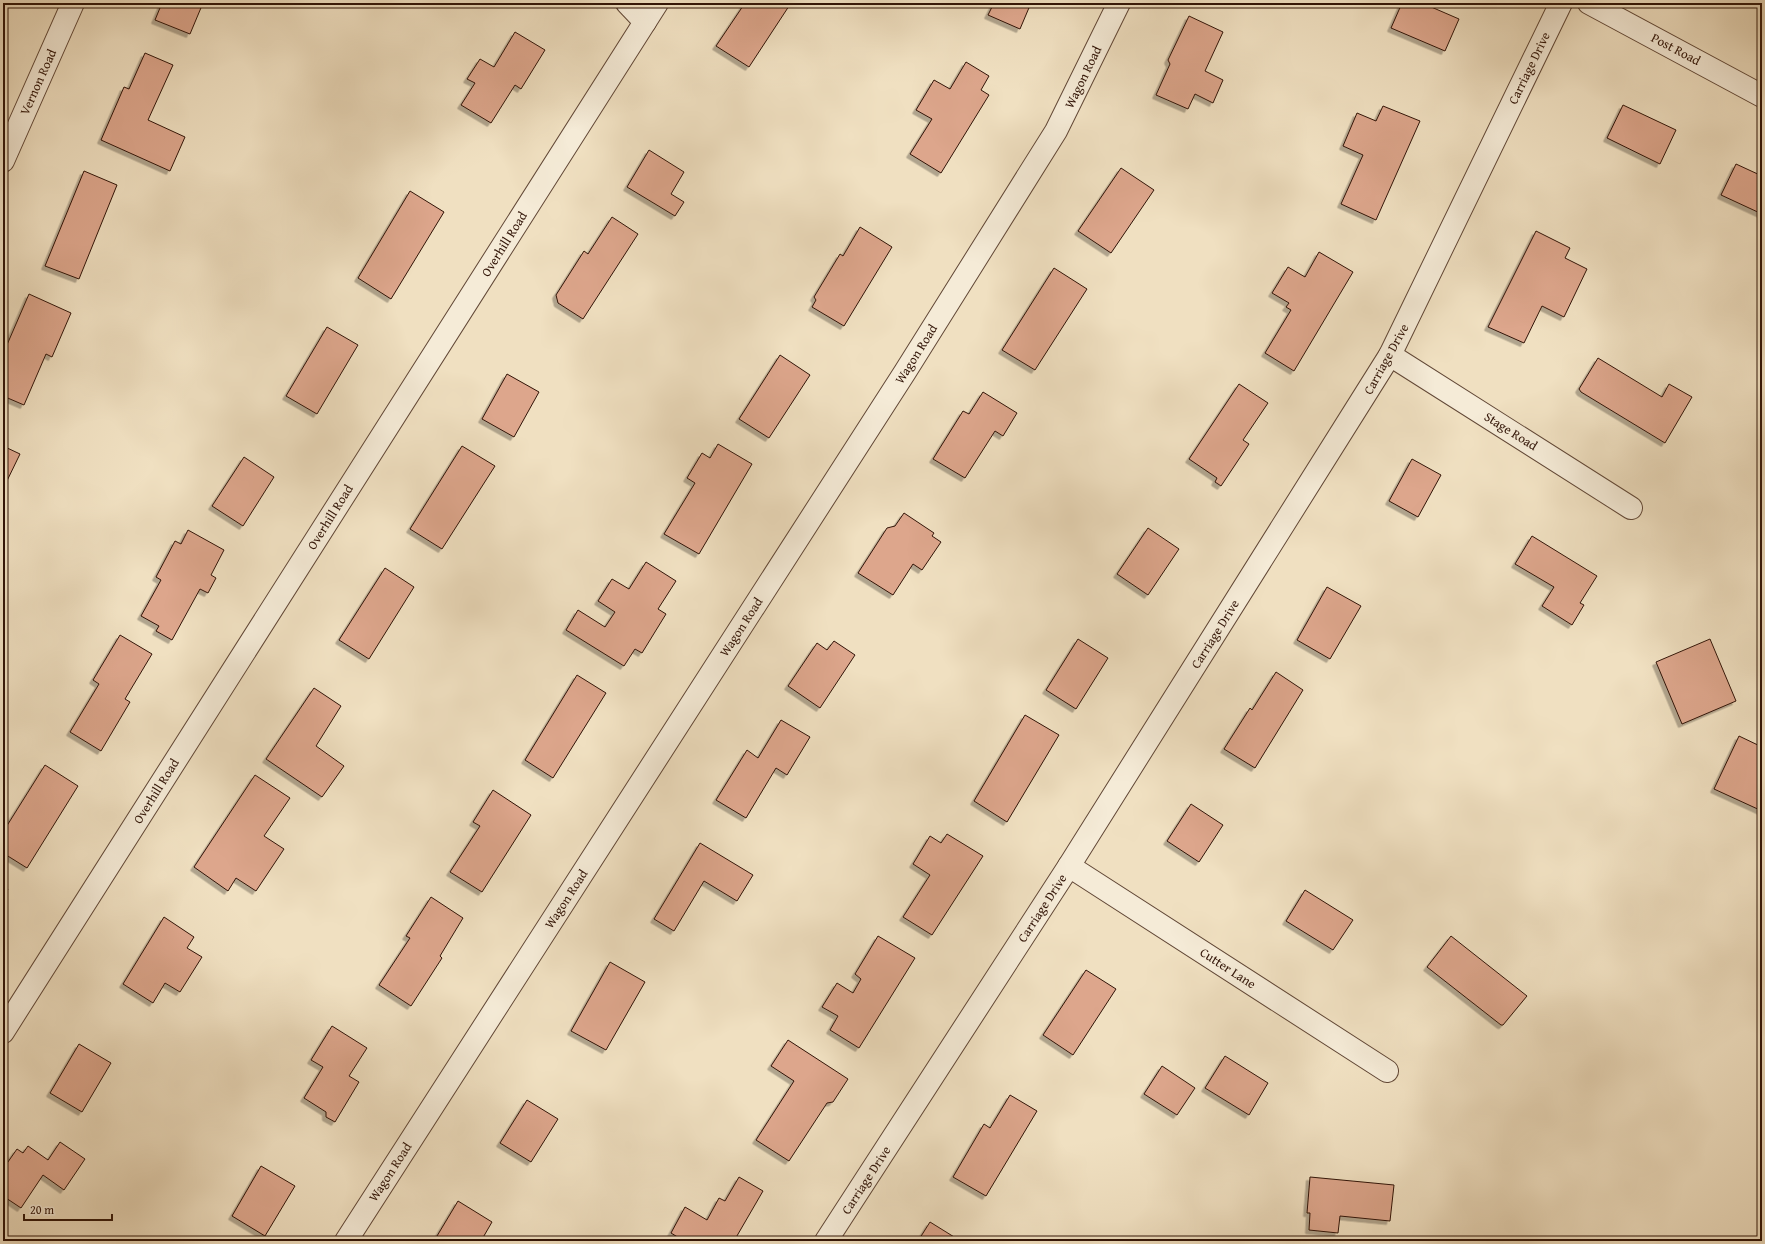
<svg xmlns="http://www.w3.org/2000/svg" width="1765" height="1244" viewBox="0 0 1765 1244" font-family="'Gentium Book Plus',serif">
	<defs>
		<filter id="shadow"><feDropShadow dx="-3.5" dy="3.5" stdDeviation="0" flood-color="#0004"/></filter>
	</defs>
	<rect width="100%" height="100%" fill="#f0e0c1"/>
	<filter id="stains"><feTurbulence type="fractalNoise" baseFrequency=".005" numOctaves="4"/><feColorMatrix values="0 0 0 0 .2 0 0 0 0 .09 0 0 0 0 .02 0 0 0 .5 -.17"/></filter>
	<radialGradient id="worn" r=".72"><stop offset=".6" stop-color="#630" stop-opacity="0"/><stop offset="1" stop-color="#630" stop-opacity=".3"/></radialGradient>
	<g fill="#dda68c" stroke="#311407" filter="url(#shadow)">
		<polygon points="162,3 203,3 190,34 155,20"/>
		<polygon points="745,3 791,3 749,67 716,46"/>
		<polygon points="994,3 1031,3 1020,29 988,15"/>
		<polygon points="1402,3 1422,3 1459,19 1445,51 1391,28"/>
		<polygon points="1189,16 1223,32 1205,71 1223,80 1213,103 1195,94 1188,109 1156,95 1170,64 1168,60"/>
		<polygon points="515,32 545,50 521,89 515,85 491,123 461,105 475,83 467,79 480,59 494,67"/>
		<polygon points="145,53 173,65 148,120 185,137 170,171 101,140 124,87 129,89"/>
		<polygon points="966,62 989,76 981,90 989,95 941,173 910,154 932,119 916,110 934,80 950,89"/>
		<polygon points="1623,105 1676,130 1660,164 1607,138"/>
		<polygon points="1383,106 1420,121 1376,220 1341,204 1363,155 1343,146 1357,113 1376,121"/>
		<polygon points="649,150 684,172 671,194 684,202 675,216 627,187"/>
		<polygon points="1736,164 1762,176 1762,214 1721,195"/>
		<polygon points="1121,168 1154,190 1111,253 1078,231"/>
		<polygon points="84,171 117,185 79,279 45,266"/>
		<polygon points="410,191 444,212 391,299 358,278"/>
		<polygon points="612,217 638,234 583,319 558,303 556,295 584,251 588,254"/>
		<polygon points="860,227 892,247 844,326 812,307 816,300 814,297 840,254 843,256"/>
		<polygon points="1536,231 1570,248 1565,258 1587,269 1564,317 1542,306 1524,343 1488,327"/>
		<polygon points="1319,252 1353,272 1294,371 1265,353 1291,310 1286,307 1289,303 1272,293 1288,267 1305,277"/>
		<polygon points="1054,268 1087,289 1035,370 1002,350"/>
		<polygon points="29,294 71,313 52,357 46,354 24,405 3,396 3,354"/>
		<polygon points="327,327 358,345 317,414 286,396"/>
		<polygon points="780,355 810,375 769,438 739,419"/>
		<polygon points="1598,358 1662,397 1669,384 1692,397 1665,443 1581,392 1579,389"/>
		<polygon points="507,374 539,392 514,437 482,419"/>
		<polygon points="1239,384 1268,403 1243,440 1249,444 1221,486 1215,482 1217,478 1189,459"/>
		<polygon points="983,392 1017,413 1003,436 995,431 965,478 933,459 963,411 969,414"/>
		<polygon points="718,444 752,464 699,554 664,534 695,483 687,478 702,453 710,458"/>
		<polygon points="3,446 20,454 3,489"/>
		<polygon points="462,446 495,466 442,549 410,529"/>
		<polygon points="244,457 274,477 243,526 212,506"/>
		<polygon points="1412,459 1441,475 1418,517 1389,501"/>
		<polygon points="904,513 934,533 932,536 941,542 922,570 913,564 893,595 858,573 887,528 895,526"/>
		<polygon points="1148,528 1179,549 1148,595 1117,574"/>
		<polygon points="188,530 224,550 211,575 216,578 208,593 200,589 172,640 156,631 159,626 141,616 161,580 156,577 175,541 181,544"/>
		<polygon points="1532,536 1597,576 1580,603 1584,605 1572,625 1542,606 1554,587 1515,564"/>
		<polygon points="646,562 676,581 658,609 666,614 642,653 635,649 624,666 566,630 578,610 605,627 615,612 598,601 612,579 629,589"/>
		<polygon points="385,568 414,587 369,659 339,640"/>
		<polygon points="1327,587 1361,606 1330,659 1297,640"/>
		<polygon points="120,635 152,654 125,699 130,702 101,751 70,732 99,684 93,680"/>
		<polygon points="1078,639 1108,658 1076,709 1046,690"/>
		<polygon points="1710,639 1736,701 1682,724 1656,662"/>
		<polygon points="834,641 855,655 820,708 788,686 817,643 827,650"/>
		<polygon points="1276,672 1303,690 1255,768 1224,749 1250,708 1252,710"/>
		<polygon points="577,675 606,693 553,778 525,760"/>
		<polygon points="314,688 341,706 316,746 344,766 322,797 266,759"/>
		<polygon points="1025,715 1059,735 1007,822 974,801"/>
		<polygon points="781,720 810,737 787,775 776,768 746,818 716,800 747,750 758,758"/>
		<polygon points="1739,736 1762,747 1762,811 1714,789"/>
		<polygon points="45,765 78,786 27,868 3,853 3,832"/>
		<polygon points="255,775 290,798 264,836 284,849 256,891 236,878 228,891 194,867"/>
		<polygon points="493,790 531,815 482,892 450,872 480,826 473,822"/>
		<polygon points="1191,804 1223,825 1199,862 1167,841"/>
		<polygon points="947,834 983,856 932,935 903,917 930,875 913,864 930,836 941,843"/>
		<polygon points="700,843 753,875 737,901 704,881 674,931 654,919"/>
		<polygon points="3,886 8,889 3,897"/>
		<polygon points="1305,890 1353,920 1333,950 1286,921"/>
		<polygon points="431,897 463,918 440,956 442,958 411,1006 379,985 410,938 406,936"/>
		<polygon points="164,917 194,937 187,948 202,957 180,992 165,983 153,1003 123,984"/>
		<polygon points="878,936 915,958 859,1048 830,1030 838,1016 822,1007 837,983 853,993 861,979 855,974"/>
		<polygon points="1451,936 1527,996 1503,1025 1501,1025 1427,967"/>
		<polygon points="610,962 645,982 606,1050 571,1031"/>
		<polygon points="1086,970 1116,989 1073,1055 1043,1035"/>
		<polygon points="332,1026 367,1048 349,1076 359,1082 335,1122 326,1117 326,1112 304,1098 323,1067 311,1060"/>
		<polygon points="788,1040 848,1079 833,1102 827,1103 789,1161 756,1140 794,1081 771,1066"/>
		<polygon points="79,1044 111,1063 82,1112 50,1093"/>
		<polygon points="1225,1056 1268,1083 1249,1115 1205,1088"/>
		<polygon points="1162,1066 1195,1088 1177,1115 1144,1094"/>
		<polygon points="1010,1095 1037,1111 986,1196 953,1177 984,1124 990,1128"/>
		<polygon points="527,1100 558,1119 531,1162 500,1143"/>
		<polygon points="60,1142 85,1159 64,1190 43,1175 21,1208 3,1196 3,1169 17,1149 23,1153 28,1146 48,1160"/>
		<polygon points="261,1166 295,1186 265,1236 232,1216"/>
		<polygon points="739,1177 763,1191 734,1241 684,1241 671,1233 685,1207 707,1220 719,1198 725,1201"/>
		<polygon points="1310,1177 1394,1185 1390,1221 1340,1216 1338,1233 1309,1230 1310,1213 1307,1213"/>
		<polygon points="458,1201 492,1222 481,1241 434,1241"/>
		<polygon points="930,1222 959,1240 959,1241 918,1241"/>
	</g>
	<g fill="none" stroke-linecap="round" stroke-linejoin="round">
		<g stroke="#614736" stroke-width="24">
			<g id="minor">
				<polyline points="627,3 645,22"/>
				<polyline points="1589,3 1762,96"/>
				<polyline points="3,161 73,3"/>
				<polyline points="1390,355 1631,508"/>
				<polyline points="1069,866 1387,1071"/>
				<polyline points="3,1032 657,3"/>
				<polyline points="346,1241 905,372 1056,131 1119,3"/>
				<polyline points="826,1241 1069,866 1390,355 1561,3"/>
			</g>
		</g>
		<use href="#minor" stroke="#f5ebd7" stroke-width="22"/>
	</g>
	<g text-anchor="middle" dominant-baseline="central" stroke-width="4" stroke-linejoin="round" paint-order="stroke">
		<g font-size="13" fill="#311407" stroke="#f5ebd7">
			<text transform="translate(1676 49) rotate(28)">Post Road</text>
			<text transform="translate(1529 68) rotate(-64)">Carriage Drive</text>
			<text transform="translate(1083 77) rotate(-64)">Wagon Road</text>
			<text transform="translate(38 82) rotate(-66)">Vernon Road</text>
			<text transform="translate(504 244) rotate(-58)">Overhill Road</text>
			<text transform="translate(916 354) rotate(-58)">Wagon Road</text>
			<text transform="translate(1386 359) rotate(-61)">Carriage Drive</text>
			<text transform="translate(1511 431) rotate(32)">Stage Road</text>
			<text transform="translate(330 517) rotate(-58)">Overhill Road</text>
			<text transform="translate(741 627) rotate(-57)">Wagon Road</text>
			<text transform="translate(1215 634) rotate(-58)">Carriage Drive</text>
			<text transform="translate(156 791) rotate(-58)">Overhill Road</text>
			<text transform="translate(566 899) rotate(-57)">Wagon Road</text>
			<text transform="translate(1042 908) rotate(-57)">Carriage Drive</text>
			<text transform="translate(1228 968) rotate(33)">Cutter Lane</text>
			<text transform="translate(390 1172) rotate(-57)">Wagon Road</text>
			<text transform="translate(866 1180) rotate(-57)">Carriage Drive</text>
		</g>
	</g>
	<rect width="1765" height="1244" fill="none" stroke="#f0e0c1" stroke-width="16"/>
	<rect x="4" y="4" width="1757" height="1236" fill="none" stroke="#311407" stroke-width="2"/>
	<rect x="8" y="8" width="1749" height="1228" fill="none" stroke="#311407"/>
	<path d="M24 1214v6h88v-6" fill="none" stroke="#311407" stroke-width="2"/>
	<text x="30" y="1214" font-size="12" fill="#311407" stroke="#f5ebd7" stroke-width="3" paint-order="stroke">20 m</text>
	<rect width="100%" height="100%" filter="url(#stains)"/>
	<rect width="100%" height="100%" fill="url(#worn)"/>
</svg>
